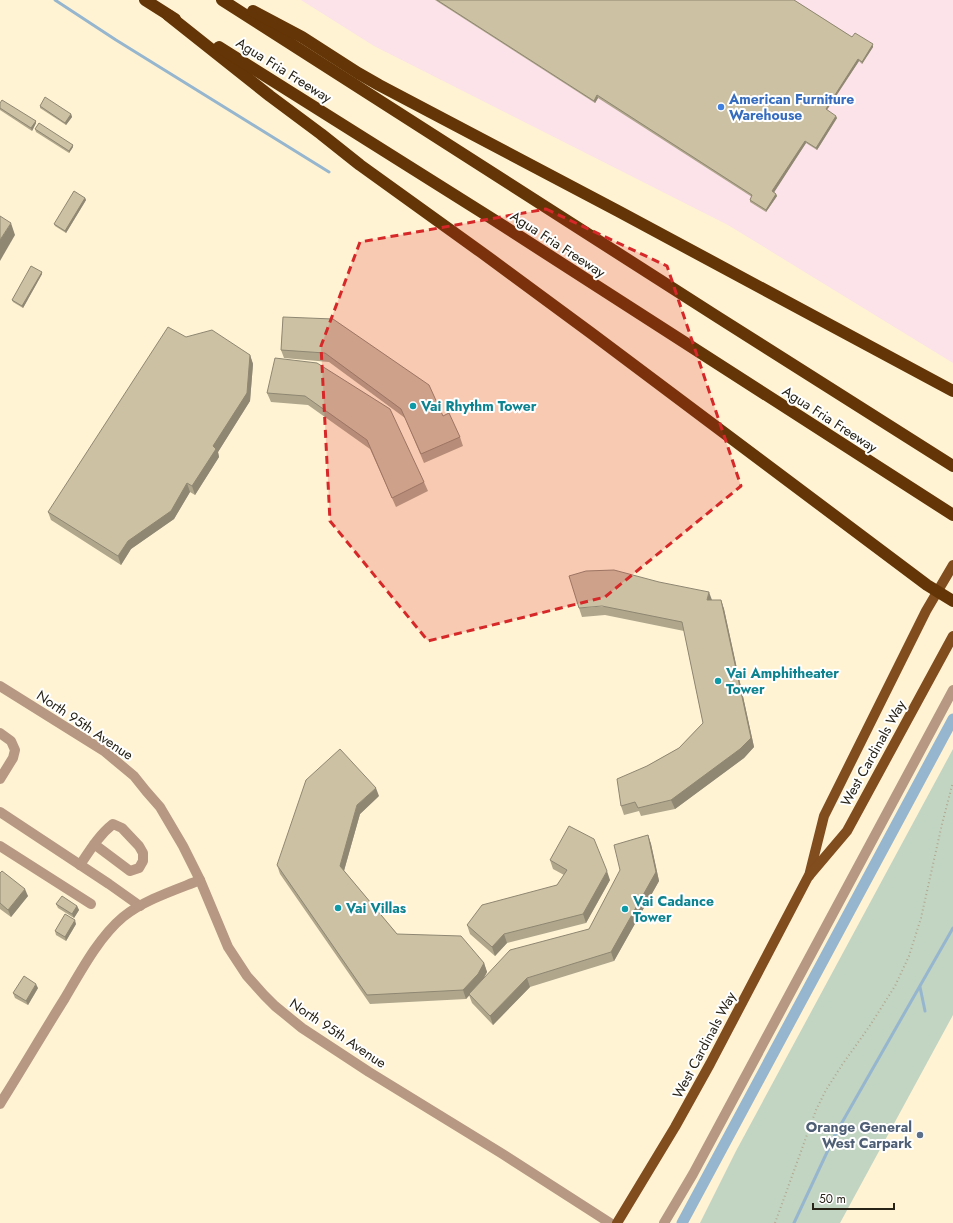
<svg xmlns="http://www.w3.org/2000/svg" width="953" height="1223" viewBox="0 0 953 1223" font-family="Jost,sans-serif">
	<rect width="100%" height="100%" fill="#fff3d4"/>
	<polygon fill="#fce2e9" points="301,0 953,0 953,363 728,225 374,46"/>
	<polygon fill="#c2d4c2" points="953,749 953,1015 840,1223 700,1223 736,1151"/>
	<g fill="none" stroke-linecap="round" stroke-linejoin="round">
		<g stroke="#95b6ce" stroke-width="3">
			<polyline points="55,0 116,40 329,172"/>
			<polyline points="920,987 925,1011"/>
			<polyline points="794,1223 836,1133 953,928"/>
		</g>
		<polyline stroke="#95b6ce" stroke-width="11" points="682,1223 953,719"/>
		<polyline stroke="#b2a890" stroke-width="2" stroke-dasharray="1 3" stroke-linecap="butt" points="775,1223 816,1110 826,1090 842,1065 871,1024 895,986 909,956 921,918 942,824 953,782"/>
		<g stroke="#b79882" stroke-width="10">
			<polyline points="0,686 104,751 134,776 146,791 160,807 183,846 200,880 228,947 247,976 264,995 275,1006 302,1028 369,1072 501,1153 610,1223"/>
			<polyline points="0,733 11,741 15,750 13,758 0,779"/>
			<polyline points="0,812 109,884 140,906"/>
			<polyline points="0,846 91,904"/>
			<path d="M 80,865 C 90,850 99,835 113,824 L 122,828 L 139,846 L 143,853 L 143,861 L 139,868 L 130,871 L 94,844"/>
			<path d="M 0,1104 C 22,1069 43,1033 65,998 C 81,971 99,937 123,917 C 144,900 175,890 200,880"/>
			<polyline points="664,1223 693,1174 953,690"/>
		</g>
		<g stroke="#814c1e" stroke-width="10">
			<polyline points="809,876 824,816 926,611 953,565"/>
			<polyline points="617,1223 675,1127 710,1064 808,877 847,831 953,636"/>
		</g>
		<g stroke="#643506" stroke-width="12">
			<polyline points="145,0 175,19"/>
			<polyline points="222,0 716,316 953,466"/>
			<polyline points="253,11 302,37 358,73 379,85 618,211 953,391"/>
			<polyline points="168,15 270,96 321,134 360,165 481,252 591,333 927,585 953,601"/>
			<polyline points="219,47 491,218 953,515"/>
		</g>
	</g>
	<g fill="#afa68c">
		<polygon points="435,0 794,0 852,37 873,47 862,64 859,61 827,110 837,118 817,150 806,143 774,192 776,194 777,196 766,212 750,202 750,200 752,197 598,98 595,103"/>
		<polygon points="0,103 36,121 36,123 32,131 0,110"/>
		<polygon points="40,106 71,114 72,117 66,125 40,108"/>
		<polygon points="35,129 73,145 73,147 69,153 36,132"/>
		<polygon points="85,198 86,200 66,233 55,226 54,224"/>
		<polygon points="42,272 42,274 23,308 13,302 12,300"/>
		<polygon points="283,317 443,416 460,437 463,446 424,463 405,418 329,362 284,358 281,350"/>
		<polygon points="186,337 250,355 253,364 250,401 218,452 219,457 195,495 190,492 174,519 131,549 121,565 51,520 48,512"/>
		<polygon points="317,363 424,482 428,491 396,507 370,449 308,405 271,402 267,393"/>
		<polygon points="712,600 721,600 724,609 754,747 744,758 675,809 641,816 639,811 624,815 621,806 647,766 679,748 703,723 684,631 605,615 582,617 579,608"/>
		<polygon points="379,796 360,814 344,871 397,934 484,963 487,972 484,978 589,929 648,835 651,844 659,881 614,961 530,987 493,1025 472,1003 469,995 466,999 370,1004 280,874 277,865"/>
		<polygon points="550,860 610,880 586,923 507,943 495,956 470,934 467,925 557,885 564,875 553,869"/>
		<polygon points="0,873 28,896 11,917 0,909"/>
		<polygon points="56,904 77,906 79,910 74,918 58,908"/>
		<polygon points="76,924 66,941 56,935 55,931"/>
		<polygon points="38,988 28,1005 15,998 13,993"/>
	</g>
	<g fill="#8f8772">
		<polygon points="873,44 873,47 862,64 862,62"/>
		<polygon points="858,59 859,61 826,111 826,109"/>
		<polygon points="597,95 598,98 595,103 594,101"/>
		<polygon points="71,114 72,117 66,125 65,123"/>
		<polygon points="836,116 837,118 817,150 816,148"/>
		<polygon points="36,121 36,123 32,131 31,128"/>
		<polygon points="805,141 806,143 773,194 772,191"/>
		<polygon points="73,145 73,147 69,153 69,151"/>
		<polygon points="776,194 777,196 766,212 766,210"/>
		<polygon points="85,198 86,200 66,233 65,231"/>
		<polygon points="11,223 15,235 0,261 0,240"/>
		<polygon points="42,272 42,274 23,308 22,306"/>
		<polygon points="250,355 253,364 250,401 218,452 219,457 195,495 192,486"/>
		<polygon points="187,483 190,492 174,519 131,549 121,565 118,556 128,541"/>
		<polygon points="709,592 712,600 707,600"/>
		<polygon points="721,600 724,609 754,747 744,758 675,809 671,800 751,738"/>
		<polygon points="376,788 379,796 360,814 343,874 340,866 357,805"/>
		<polygon points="648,835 651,844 659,881 614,961 611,952"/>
		<polygon points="607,871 610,880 586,923 583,914"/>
		<polygon points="25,889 28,896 11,917 8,910"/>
		<polygon points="77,906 79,910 74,918 72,914"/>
		<polygon points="75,920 76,924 66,941 65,937"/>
		<polygon points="504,934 507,943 495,956 492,947"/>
		<polygon points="484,963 487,972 481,983 466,999 463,990"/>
		<polygon points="527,978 530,987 493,1025 490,1016"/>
		<polygon points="36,984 38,988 28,1005 26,1001"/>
	</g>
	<g fill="#ccc1a3" stroke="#8f8772">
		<polygon points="437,0 794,0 852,37 855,33 873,44 862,62 858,59 826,109 836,116 816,148 805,141 772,191 776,194 766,210 750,200 752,195 597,95 594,101"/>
		<polygon points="45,97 71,114 65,123 40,106"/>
		<polygon points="2,100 36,121 31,128 0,108 0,103"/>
		<polygon points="39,123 73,145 69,151 35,129"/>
		<polygon points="74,191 85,198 65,231 54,224"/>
		<polygon points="0,216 11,223 0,240"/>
		<polygon points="31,266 42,272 22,306 12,300"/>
		<polygon points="283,317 333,319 429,385 443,416 449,413 460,437 421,454 401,409 325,353 281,350"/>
		<polygon points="168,327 186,337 212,330 250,355 247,393 213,446 216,449 192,486 187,483 171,511 128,541 118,556 48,512"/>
		<polygon points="275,358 317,363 390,409 424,482 392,498 367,440 305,396 267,393"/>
		<polygon points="614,570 659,582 709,592 707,600 721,600 751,738 740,749 671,800 638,808 635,802 621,806 617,779 647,766 679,748 703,723 682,622 602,606 579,608 569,576 586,571"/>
		<polygon points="340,749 376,788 357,805 340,866 397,934 461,936 484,963 478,974 463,990 367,995 277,865 306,780"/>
		<polygon points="569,826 594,839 607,871 583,914 504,934 492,947 467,925 482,905 557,885 567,870 550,860"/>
		<polygon points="648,835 656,872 611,952 527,978 490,1016 469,994 510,950 589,929 620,870 614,845"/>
		<polygon points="2,871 25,889 8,910 0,903 0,873"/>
		<polygon points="62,896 77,906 72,914 56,904"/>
		<polygon points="65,914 75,920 65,937 55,931"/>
		<polygon points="24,976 36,984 26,1001 13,993"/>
	</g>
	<path fill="#d62828" fill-opacity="0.2" stroke="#d62828" stroke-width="3" stroke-dasharray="8 5" stroke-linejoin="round" d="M 546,209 L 667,266 L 741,486 L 605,597 L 428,641 L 330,521 L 321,346 L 360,242 Z"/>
	<circle fill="#3f7fe0" stroke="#fff" stroke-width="1.5" cx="721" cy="107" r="4"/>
	<g fill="#0f9aa8" stroke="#fff" stroke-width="1.5">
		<circle cx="413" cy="406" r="4"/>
		<circle cx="718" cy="681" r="4"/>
		<circle cx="338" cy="908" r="4"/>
		<circle cx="625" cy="909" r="4"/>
	</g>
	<circle fill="#5c6f8a" stroke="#fff" stroke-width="1.5" cx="920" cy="1135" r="4"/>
	<g text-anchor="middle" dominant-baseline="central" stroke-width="4" stroke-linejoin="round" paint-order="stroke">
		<g font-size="14" fill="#272317" stroke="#fff">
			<text transform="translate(284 70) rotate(32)">Agua Fria Freeway</text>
			<text transform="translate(558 244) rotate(33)">Agua Fria Freeway</text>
			<text transform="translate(830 419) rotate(33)">Agua Fria Freeway</text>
			<text transform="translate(85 725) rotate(34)">North 95th Avenue</text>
			<text transform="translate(873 753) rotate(-61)">West Cardinals Way</text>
			<text transform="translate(338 1033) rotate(34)">North 95th Avenue</text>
			<text transform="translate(704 1045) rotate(-62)">West Cardinals Way</text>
		</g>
		<g font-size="14" font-weight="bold" fill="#366cbe" stroke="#fff" text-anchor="start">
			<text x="729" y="99">American Furniture<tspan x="729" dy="16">Warehouse</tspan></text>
		</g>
		<g font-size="14" font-weight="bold" fill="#0d838f" stroke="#fff" text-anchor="start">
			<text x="421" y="406">Vai Rhythm Tower</text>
			<text x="726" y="673">Vai Amphitheater<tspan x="726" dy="16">Tower</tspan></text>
			<text x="633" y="901">Vai Cadance<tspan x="633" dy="16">Tower</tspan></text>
			<text x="346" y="908">Vai Villas</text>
		</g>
		<g font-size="14" font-weight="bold" fill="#4e5e75" stroke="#fff" text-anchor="end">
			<text x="912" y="1127">Orange General<tspan x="912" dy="16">West Carpark</tspan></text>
		</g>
	</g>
	<path d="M813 1203v6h81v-6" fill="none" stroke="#272317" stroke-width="2"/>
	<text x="819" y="1203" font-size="12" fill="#272317" stroke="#ffffff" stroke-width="3" paint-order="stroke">50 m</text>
</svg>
